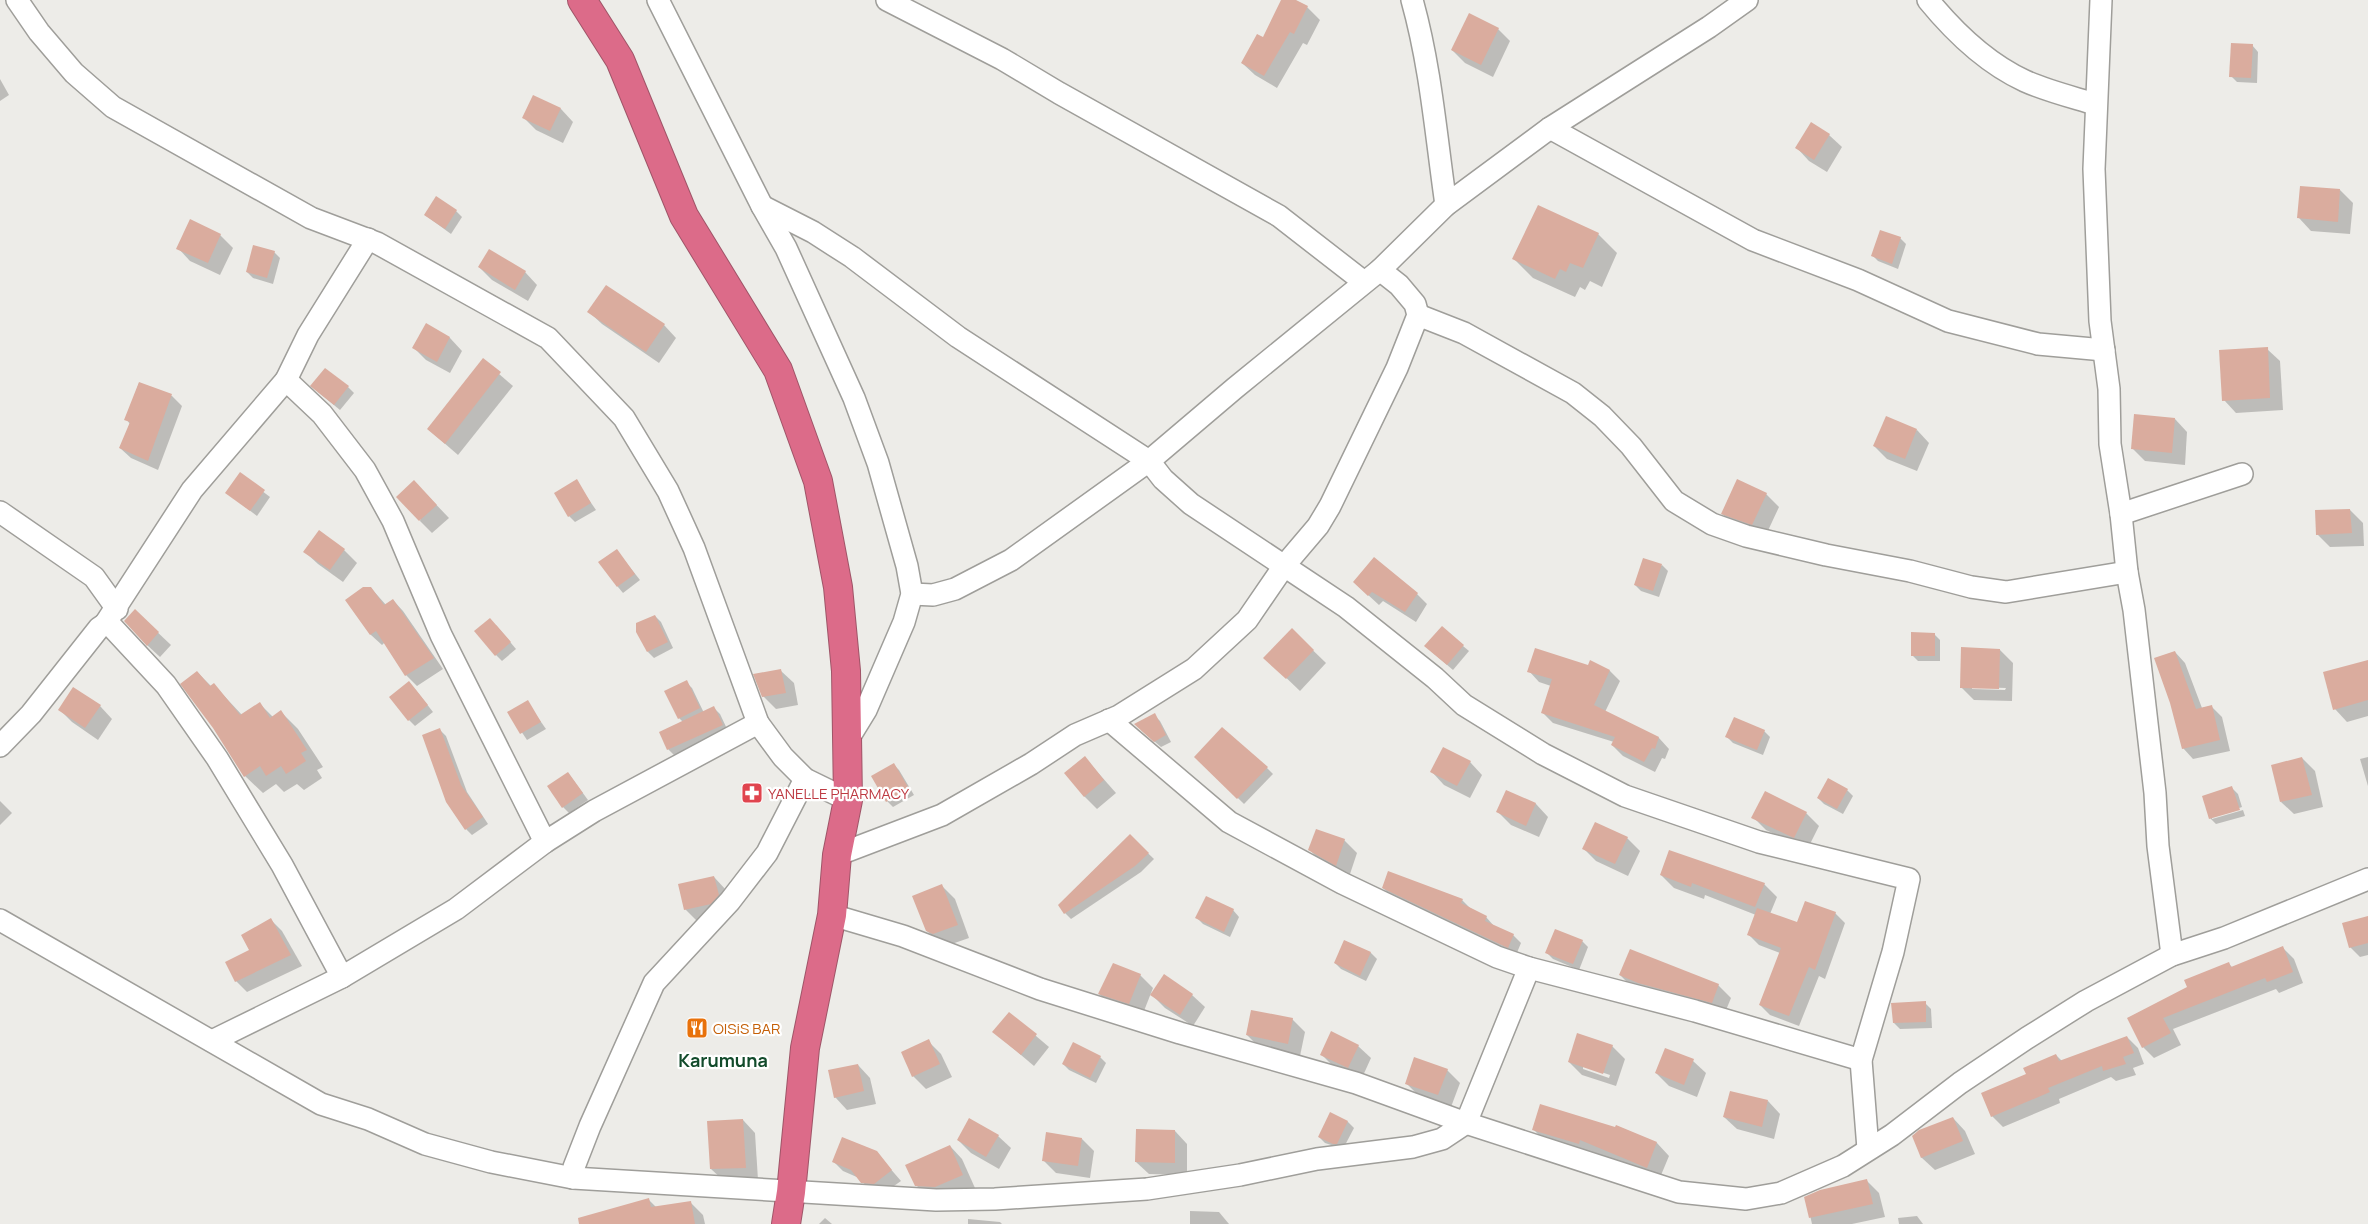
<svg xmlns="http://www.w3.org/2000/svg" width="2368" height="1224" viewBox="0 0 2368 1224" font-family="Manrope,sans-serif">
	<rect width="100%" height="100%" fill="#edece8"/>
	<g fill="#0003" fill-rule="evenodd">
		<polygon points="1283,0 1293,0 1307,7 1320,20 1307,45 1303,43 1277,88 1255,75 1242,63 1263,39"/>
		<polygon points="1498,29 1510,41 1493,77 1465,63 1452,50"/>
		<polygon points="2252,45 2258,52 2257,83 2237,82 2231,76"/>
		<polygon points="0,79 9,95 0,101"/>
		<polygon points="534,97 561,109 573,122 563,143 536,130 524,118"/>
		<polygon points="1829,135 1842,147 1827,172 1809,161 1797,148"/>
		<polygon points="2340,190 2353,203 2350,234 2311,231 2299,218"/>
		<polygon points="456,211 462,217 451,234 425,215"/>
		<polygon points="1598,234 1617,253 1602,287 1590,281 1585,290 1580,287 1575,297 1533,278 1514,259"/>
		<polygon points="220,235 233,248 220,275 190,261 178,248"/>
		<polygon points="1900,238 1906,244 1898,269 1878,261 1872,255"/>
		<polygon points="274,252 280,258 273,284 253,278 247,272"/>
		<polygon points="479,267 525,272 537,285 528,301 492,280"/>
		<polygon points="589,312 664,325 676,338 659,363 602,324"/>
		<polygon points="426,325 450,338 462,351 450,373 426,360 413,347"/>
		<polygon points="2267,349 2280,361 2283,410 2236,413 2224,400"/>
		<polygon points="483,360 513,386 458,455 428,429"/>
		<polygon points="139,383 172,396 182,406 158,470 131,458 120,448 130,424 126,419"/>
		<polygon points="348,387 354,393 340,410 318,392"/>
		<polygon points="2175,419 2187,432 2185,465 2145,461 2132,448"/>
		<polygon points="1917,430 1929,443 1917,471 1887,459 1874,446"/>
		<polygon points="240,474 270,497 257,516 227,493"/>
		<polygon points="576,481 596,510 575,522 569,516"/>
		<polygon points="1738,481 1766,494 1779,507 1765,537 1735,526 1722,514"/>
		<polygon points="427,495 449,518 432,533 420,521"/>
		<polygon points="2350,510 2363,523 2364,546 2330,547 2317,534"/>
		<polygon points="319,532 344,550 357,563 343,582 318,564 305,552"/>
		<polygon points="617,551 640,580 623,593 618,587"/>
		<polygon points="1662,565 1668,571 1659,597 1641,591 1635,585"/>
		<polygon points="1354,582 1417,594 1427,604 1416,622 1383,601 1379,605"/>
		<polygon points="371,588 386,605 393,600 403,611 443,669 417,686 406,675 385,642 382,645 371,635 347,600"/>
		<polygon points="135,611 171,645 160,657 147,645"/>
		<polygon points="655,616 661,622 673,648 654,658 648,652"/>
		<polygon points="496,625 516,649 502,661 496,655"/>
		<polygon points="1292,630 1326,663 1300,691 1278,670"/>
		<polygon points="1934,634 1940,640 1940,661 1918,661 1912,655"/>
		<polygon points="1463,646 1469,651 1453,670 1432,652"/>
		<path d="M 2000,650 L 2013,663 L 2012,701 L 1974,700 L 1961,687 ZM 1972,687 L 2006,688 L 2005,690 L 1972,689 Z"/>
		<polygon points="2175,652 2185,663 2202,708 2211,706 2222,717 2230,751 2193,759 2183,748"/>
		<polygon points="2368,661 2368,716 2347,722 2335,709"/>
		<polygon points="1589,666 1610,671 1620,681 1605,712 1659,738 1669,749 1665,759 1662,758 1655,772 1623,756 1612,745 1614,742 1553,723 1543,713 1551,686 1539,682 1529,671"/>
		<polygon points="781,671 794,683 798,705 776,709 763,696"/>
		<polygon points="197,672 212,687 214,685 242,715 260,704 273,717 281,712 298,729 323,767 317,770 322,778 304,790 297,784 284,792 276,784 263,793 245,776"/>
		<polygon points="686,682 692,688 704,713 714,708 720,714 728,731 674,755 668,749 683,722 679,718"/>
		<polygon points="415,689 433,712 415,726 409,720"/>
		<polygon points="527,702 546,729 527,740 509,713"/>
		<polygon points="100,706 112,719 98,740 72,722 60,710"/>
		<polygon points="1154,715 1160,721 1171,742 1161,747 1141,730"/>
		<polygon points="440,730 446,736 467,792 488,824 472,835 466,829"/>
		<polygon points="1764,731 1770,737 1763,755 1733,743 1727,737"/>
		<polygon points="1196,757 1267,768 1273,774 1244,804"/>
		<polygon points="2368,757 2368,786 2360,759"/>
		<polygon points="1085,758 1116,793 1097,809 1084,796"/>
		<polygon points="2302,758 2315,771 2323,807 2294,814 2281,802"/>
		<polygon points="1470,762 1482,775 1470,798 1444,785 1432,772"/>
		<polygon points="893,764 899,770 914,795 893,807 887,801"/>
		<polygon points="568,773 588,800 569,813 563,807"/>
		<polygon points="2232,788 2238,794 2242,807 2212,817 2212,819 2243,810 2245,816 2216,824 2210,818"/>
		<polygon points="1847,790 1853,796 1843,814 1824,804 1818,798"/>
		<polygon points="1507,792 1536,804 1548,817 1539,837 1511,825 1498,812"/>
		<polygon points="0,801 12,813 0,825"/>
		<polygon points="1806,813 1819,826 1807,850 1766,830 1753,817"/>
		<polygon points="1130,836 1154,859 1141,872 1071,919 1065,913"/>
		<polygon points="1627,838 1640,851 1628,876 1596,861 1584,849"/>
		<polygon points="1344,840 1357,853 1349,877 1322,863 1310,850"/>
		<polygon points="1388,873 1462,900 1470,908 1486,917 1494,926 1513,935 1521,943 1516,955 1391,896 1383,888"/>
		<polygon points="1661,875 1764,884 1777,897 1770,914 1798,923 1835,913 1845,923 1825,979 1819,976 1799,1026 1770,1015 1760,1005 1780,953 1759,945 1749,935 1756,915 1705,895 1704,899 1674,888"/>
		<polygon points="714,877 726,890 698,922 685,909"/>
		<polygon points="942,886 955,899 969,938 946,946 940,944 927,931"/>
		<polygon points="1233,910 1239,917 1230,937 1203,924 1197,918"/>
		<polygon points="2368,917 2368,955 2360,957 2350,947"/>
		<polygon points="271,920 282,931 302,966 247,992 236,981"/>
		<polygon points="1345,941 1371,953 1377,959 1366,981 1341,969 1335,963"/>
		<polygon points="1582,941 1588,947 1579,970 1553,959 1547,953"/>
		<polygon points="2283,948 2294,959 2303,983 2279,993 2276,989 2173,1029 2181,1045 2154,1058 2143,1047 2128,1018 2189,988 2229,964 2233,968"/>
		<polygon points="1140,975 1153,988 1142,1016 1112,1006 1099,994"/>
		<polygon points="1620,975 1718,985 1731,998 1724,1015 1633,988"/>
		<polygon points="1152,995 1192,995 1205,1007 1193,1026 1165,1008"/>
		<polygon points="1925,1003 1931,1009 1932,1028 1900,1029 1894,1023"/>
		<polygon points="1009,1013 1049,1047 1034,1066 994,1032"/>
		<polygon points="1292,1019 1305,1032 1300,1056 1260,1048 1247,1035"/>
		<polygon points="2127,1037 2138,1048 2144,1064 2133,1068 2136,1075 2116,1081 2111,1077 2059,1099 2060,1103 2003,1127 1992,1116 2056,1055 2062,1061"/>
		<polygon points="928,1041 941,1054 952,1077 926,1089 913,1076"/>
		<polygon points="1358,1046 1371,1058 1361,1080 1334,1067 1322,1055"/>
		<path d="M 1612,1046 L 1625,1059 L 1616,1086 L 1582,1075 L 1569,1062 ZM 1583,1066 L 1610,1075 L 1609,1078 L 1583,1069 Z"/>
		<polygon points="1100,1057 1106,1063 1096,1083 1069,1070 1063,1064"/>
		<polygon points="1693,1061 1706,1073 1697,1097 1669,1086 1656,1073"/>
		<polygon points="858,1065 870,1078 876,1104 847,1110 835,1097"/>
		<polygon points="1447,1070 1460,1083 1451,1107 1419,1096 1406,1083"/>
		<polygon points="1768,1101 1780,1114 1774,1139 1737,1129 1724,1117"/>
		<polygon points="1330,1114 1348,1122 1354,1128 1343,1149 1325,1143 1319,1137"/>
		<polygon points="1953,1118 1965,1131 1975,1154 1935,1170 1922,1158 1913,1136"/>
		<polygon points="743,1120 755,1133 758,1180 724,1181 711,1169"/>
		<polygon points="1617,1126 1657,1143 1669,1156 1659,1180 1593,1152 1592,1156 1547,1143 1534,1130 1616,1128"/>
		<polygon points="1175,1131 1187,1144 1187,1175 1149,1174 1136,1162"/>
		<polygon points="998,1136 1011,1148 999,1169 971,1153 958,1140"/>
		<polygon points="1082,1139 1094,1151 1090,1178 1056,1173 1043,1160"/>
		<polygon points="950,1146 962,1159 975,1188 948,1200 929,1198 916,1185"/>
		<polygon points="876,1152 901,1181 884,1193 872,1192 859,1178 843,1171 833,1161"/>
		<polygon points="1867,1181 1879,1193 1885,1217 1852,1224 1812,1224 1806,1197"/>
		<polygon points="648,1199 657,1208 690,1202 703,1215 705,1224 615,1224"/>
		<polygon points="1190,1211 1219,1212 1229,1224 1190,1224"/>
		<polygon points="1917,1216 1923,1224 1899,1224 1898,1218"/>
		<polygon points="825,1218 832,1224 819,1224"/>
		<polygon points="968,1219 1000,1222 1002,1224 968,1224"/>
	</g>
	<g fill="#daac9e">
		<polygon points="1281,0 1296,0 1308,6 1294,34 1290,32 1264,76 1241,63 1257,34 1263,37"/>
		<polygon points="1469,13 1499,28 1481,65 1451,50"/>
		<polygon points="2231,43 2253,44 2251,78 2229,77"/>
		<polygon points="533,95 561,108 550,131 522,118"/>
		<polygon points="1811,122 1830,134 1814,160 1795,148"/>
		<polygon points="2300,186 2340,189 2338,222 2297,218"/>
		<polygon points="436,196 457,210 445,229 424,215"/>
		<polygon points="1538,205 1599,233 1583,268 1570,263 1566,272 1560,269 1555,279 1512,259"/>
		<polygon points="190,219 221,234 208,263 176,249"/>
		<polygon points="1880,230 1901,237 1892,264 1871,256"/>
		<polygon points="253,245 275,251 267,278 246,272"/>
		<polygon points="489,249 526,271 515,290 478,267"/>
		<polygon points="606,285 665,324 646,352 587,312"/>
		<polygon points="426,323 450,337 437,362 412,348"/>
		<polygon points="2268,347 2270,398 2222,401 2219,350"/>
		<polygon points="483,358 501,372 445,444 427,429"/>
		<polygon points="325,368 349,386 334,405 310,386"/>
		<polygon points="139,382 172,394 148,461 119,448 130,422 124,420"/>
		<polygon points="2134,414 2175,418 2172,453 2131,449"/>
		<polygon points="1886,416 1917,429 1905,459 1873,446"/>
		<polygon points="240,472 265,490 250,511 225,493"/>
		<polygon points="577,479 591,503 568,517 554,493"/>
		<polygon points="1737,479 1767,493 1752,525 1721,514"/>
		<polygon points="414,480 437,505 419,521 396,497"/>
		<polygon points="2350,509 2352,533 2316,535 2315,510"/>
		<polygon points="319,530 345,549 330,570 303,552"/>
		<polygon points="617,549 635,574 617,587 598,562"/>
		<polygon points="1374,557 1418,593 1405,612 1372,592 1368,596 1353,582"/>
		<polygon points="1643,558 1662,564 1653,591 1634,585"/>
		<polygon points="363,587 371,587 384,605 393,599 434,658 405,676 376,631 370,635 345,600"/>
		<polygon points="135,609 159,632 147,646 124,621"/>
		<polygon points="655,615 668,642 647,652 636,632 636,623"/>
		<polygon points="490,618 511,642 495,656 474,631"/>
		<polygon points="1442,626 1464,645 1447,665 1424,646"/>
		<polygon points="1292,628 1314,650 1286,679 1263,658"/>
		<polygon points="1911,632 1935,633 1935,656 1911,656"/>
		<polygon points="1961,647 2000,649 1999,689 1960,688"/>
		<polygon points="1535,648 1588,665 1590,660 1610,670 1594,705 1659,737 1655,749 1652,748 1644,762 1611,745 1615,737 1541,713 1552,679 1527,672"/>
		<polygon points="2175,651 2196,709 2212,705 2220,740 2182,749 2170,703 2154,658"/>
		<polygon points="2368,660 2368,700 2333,710 2323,672"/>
		<polygon points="781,669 786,693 762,697 753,674"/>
		<polygon points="197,671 210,686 214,683 240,715 260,702 270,718 281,710 307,750 301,753 306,761 286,774 281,766 266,776 260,766 244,777 213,728 180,684"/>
		<polygon points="687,680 700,708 678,719 664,691"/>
		<polygon points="409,681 428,705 408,721 389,697"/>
		<polygon points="73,687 101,705 85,728 58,710"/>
		<polygon points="528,700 541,722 520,734 507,712"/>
		<polygon points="714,706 723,725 667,750 659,732"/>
		<polygon points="1155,713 1166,735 1154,742 1134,724"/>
		<polygon points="1734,717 1765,730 1757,750 1725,737"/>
		<polygon points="1222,727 1268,767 1237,799 1194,757"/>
		<polygon points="440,728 461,785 483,817 465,830 446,802 422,735"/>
		<polygon points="1443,747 1471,761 1457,786 1430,772"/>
		<polygon points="1085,756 1104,780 1084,797 1064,773"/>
		<polygon points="2302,757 2312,795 2280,802 2271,765"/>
		<polygon points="894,763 909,789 886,802 871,776"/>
		<polygon points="568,772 583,793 562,808 547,786"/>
		<polygon points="1828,778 1848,789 1837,809 1817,798"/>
		<polygon points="2232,786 2240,810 2209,819 2202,796"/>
		<polygon points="1506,790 1536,803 1526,826 1496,812"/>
		<polygon points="1765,791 1807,812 1794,838 1751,818"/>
		<polygon points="1595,822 1628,837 1615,864 1582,849"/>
		<polygon points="1316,829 1345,839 1336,866 1308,850"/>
		<polygon points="1130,834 1149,853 1135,866 1064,914 1058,905"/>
		<polygon points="1669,850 1765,883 1755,907 1692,883 1691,887 1660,875"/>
		<polygon points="1388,871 1463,899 1461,903 1487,916 1485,921 1514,934 1508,948 1382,888"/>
		<polygon points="714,876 719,895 711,904 684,910 678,884"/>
		<polygon points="942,884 958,925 933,934 926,931 912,896"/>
		<polygon points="1206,896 1234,909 1224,932 1195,918"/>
		<polygon points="1805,901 1836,912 1815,970 1809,967 1789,1016 1759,1005 1781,948 1747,935 1757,908 1797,922"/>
		<polygon points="2368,916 2368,943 2349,948 2342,923"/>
		<polygon points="271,918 291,955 235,982 225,962 249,950 241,935"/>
		<polygon points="1555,929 1583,940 1573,964 1545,953"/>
		<polygon points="1344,940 1371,952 1360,976 1334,963"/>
		<polygon points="2283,946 2293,972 2267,982 2265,978 2163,1018 2171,1033 2142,1048 2127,1018 2187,987 2184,980 2229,962 2231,967"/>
		<polygon points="1630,949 1719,984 1712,1003 1638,983 1619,975"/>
		<polygon points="1113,963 1141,974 1129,1004 1098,994"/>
		<polygon points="1164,974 1193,994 1180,1015 1150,995"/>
		<polygon points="1926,1001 1926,1022 1893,1023 1891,1003"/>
		<polygon points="1251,1010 1293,1018 1288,1044 1246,1035"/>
		<polygon points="1009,1012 1037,1034 1021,1055 992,1032"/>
		<polygon points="1331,1031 1359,1045 1348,1068 1320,1055"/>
		<polygon points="1577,1033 1613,1045 1603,1074 1568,1062"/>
		<polygon points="2127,1036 2134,1053 2123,1057 2126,1064 2103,1071 2102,1066 2048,1088 2050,1092 1991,1117 1981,1093 2026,1074 2023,1068 2056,1054 2059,1061"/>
		<polygon points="929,1039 940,1064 912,1077 901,1052"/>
		<polygon points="1073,1042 1101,1056 1090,1078 1062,1064"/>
		<polygon points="1665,1048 1694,1059 1684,1085 1655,1073"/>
		<polygon points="1414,1057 1448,1069 1438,1095 1405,1084"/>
		<polygon points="858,1064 864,1091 834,1098 828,1070"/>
		<polygon points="1730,1091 1768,1100 1762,1127 1723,1117"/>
		<polygon points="1540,1104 1615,1127 1616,1125 1657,1142 1647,1168 1580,1140 1579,1144 1532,1130"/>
		<polygon points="1330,1112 1348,1121 1337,1144 1333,1144 1318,1137"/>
		<polygon points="1953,1117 1963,1141 1921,1158 1912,1136 1919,1130"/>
		<polygon points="969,1118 999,1135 986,1157 957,1140"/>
		<polygon points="743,1119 746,1168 710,1169 707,1121"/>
		<polygon points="1136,1129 1175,1130 1175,1163 1135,1162"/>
		<polygon points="1046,1132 1082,1138 1078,1166 1042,1161"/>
		<polygon points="842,1137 877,1151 892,1170 874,1184 861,1183 851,1170 832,1162"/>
		<polygon points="950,1145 963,1175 935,1187 915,1186 905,1165"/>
		<polygon points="1867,1179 1873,1204 1809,1218 1804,1197 1820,1190"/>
		<polygon points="649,1198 651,1207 691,1201 695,1224 579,1224 578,1218"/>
	</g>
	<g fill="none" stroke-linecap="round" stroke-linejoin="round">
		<g stroke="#9f9e9a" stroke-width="24">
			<g id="street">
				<polyline points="17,0 39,32 74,73 113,107 311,218 377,243 548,338 624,418 668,491 694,548 758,723 783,757 805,779 848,800"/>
				<polyline points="658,0 762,206 786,248 854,398 878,463 907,566 912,594 904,622 866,710 847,741"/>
				<polyline points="887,0 1002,59 1059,93 1279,216 1364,282"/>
				<path d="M 1412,0 C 1431,68 1436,136 1446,205"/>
				<path d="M 1928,0 C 1955,33 1986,63 2025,81 C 2047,91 2072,97 2095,104"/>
				<polyline points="2101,0 2094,169 2100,321 2109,389 2110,444 2121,514 2127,572 2134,610 2155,793 2158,846 2172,955"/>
				<polyline points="1550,128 1753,240 1858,280 1948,321 2038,344 2104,350"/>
				<polyline points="762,206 813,232 852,257 958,337 1149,461 1163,479 1191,504 1346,607 1435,678 1464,705 1543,754 1625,796 1759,842 1909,879 1893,952 1861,1060 1868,1149"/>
				<polyline points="1418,315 1464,333 1573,393 1602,416 1631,446 1674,501 1712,524 1746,536 1826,555 1910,571 1971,587 2006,592 2127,572"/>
				<polyline points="286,380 322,414 365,470 393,521 441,635 545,842"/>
				<polyline points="0,512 94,577 117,609"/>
				<polyline points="2121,514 2242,474"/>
				<polyline points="912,594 933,595 955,589 1011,560 1149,461 1235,388 1380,270 1446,205 1550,128 1709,27 1747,0"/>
				<polyline points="105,624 192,490 286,380 308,335 368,239"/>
				<polyline points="1109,720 1229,822 1342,883 1497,957 1529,968 1695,1011 1861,1060"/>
				<polyline points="0,746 31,714 99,628 105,624 112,627 166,685 217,758 282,865 342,977 456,909 545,842 594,811 758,723"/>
				<polyline points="837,855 942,815 1031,764 1075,735 1119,716 1194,669 1247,620 1284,566 1318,526 1330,506 1397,368 1418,315 1415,304 1399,285 1380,270"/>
				<polyline points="832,915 903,936 1040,989 1180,1033 1356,1083 1466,1123 1679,1192 1746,1199 1781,1193 1843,1166 1892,1135 1960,1083 2027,1038 2086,1001 2172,955 2224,938 2368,879"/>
				<polyline points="0,920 321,1104 368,1119 425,1144 491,1162 573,1178 936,1200 995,1199 1147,1189 1240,1175 1317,1159 1413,1147 1442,1139 1466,1123 1529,968"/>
				<polyline points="212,1041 342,977"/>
				<polyline points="573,1178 574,1167 590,1126 654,983 730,901 767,853 805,779"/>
			</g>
		</g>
		<g stroke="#9f5568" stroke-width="30">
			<polyline id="highway" points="582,0 620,60 684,216 778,370 818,481 838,587 846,671 848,800 837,855 832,915 805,1048 791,1192 786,1224"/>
		</g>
		<use href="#street" stroke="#fff" stroke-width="21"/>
		<use href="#highway" stroke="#dc6b89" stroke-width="28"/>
	</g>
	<defs>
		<g id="pharmacy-square" transform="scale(1.125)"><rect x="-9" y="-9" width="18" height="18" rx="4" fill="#e0444e" stroke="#fff"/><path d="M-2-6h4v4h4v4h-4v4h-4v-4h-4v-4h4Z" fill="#fff"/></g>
		<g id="restaurant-square" transform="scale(1.125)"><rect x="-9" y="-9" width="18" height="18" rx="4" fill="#e8710a" stroke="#fff"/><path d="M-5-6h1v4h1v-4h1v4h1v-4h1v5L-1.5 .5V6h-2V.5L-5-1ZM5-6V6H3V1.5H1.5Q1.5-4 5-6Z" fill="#fff"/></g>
	</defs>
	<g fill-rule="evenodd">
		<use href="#pharmacy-square" x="752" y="793"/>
		<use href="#restaurant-square" x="697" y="1028"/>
	</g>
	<g text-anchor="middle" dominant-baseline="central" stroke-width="4.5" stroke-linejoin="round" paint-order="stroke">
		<g font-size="15" fill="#be3a42" stroke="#fff" text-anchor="start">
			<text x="768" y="793">YANELLE PHARMACY</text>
		</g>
		<g font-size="15" fill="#c56008" stroke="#fff" text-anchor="start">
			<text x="713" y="1028">OISiS BAR</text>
		</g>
		<g font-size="18" font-weight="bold" fill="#124b2b" stroke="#fff">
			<text x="723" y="1060">Karumuna</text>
		</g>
	</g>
</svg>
